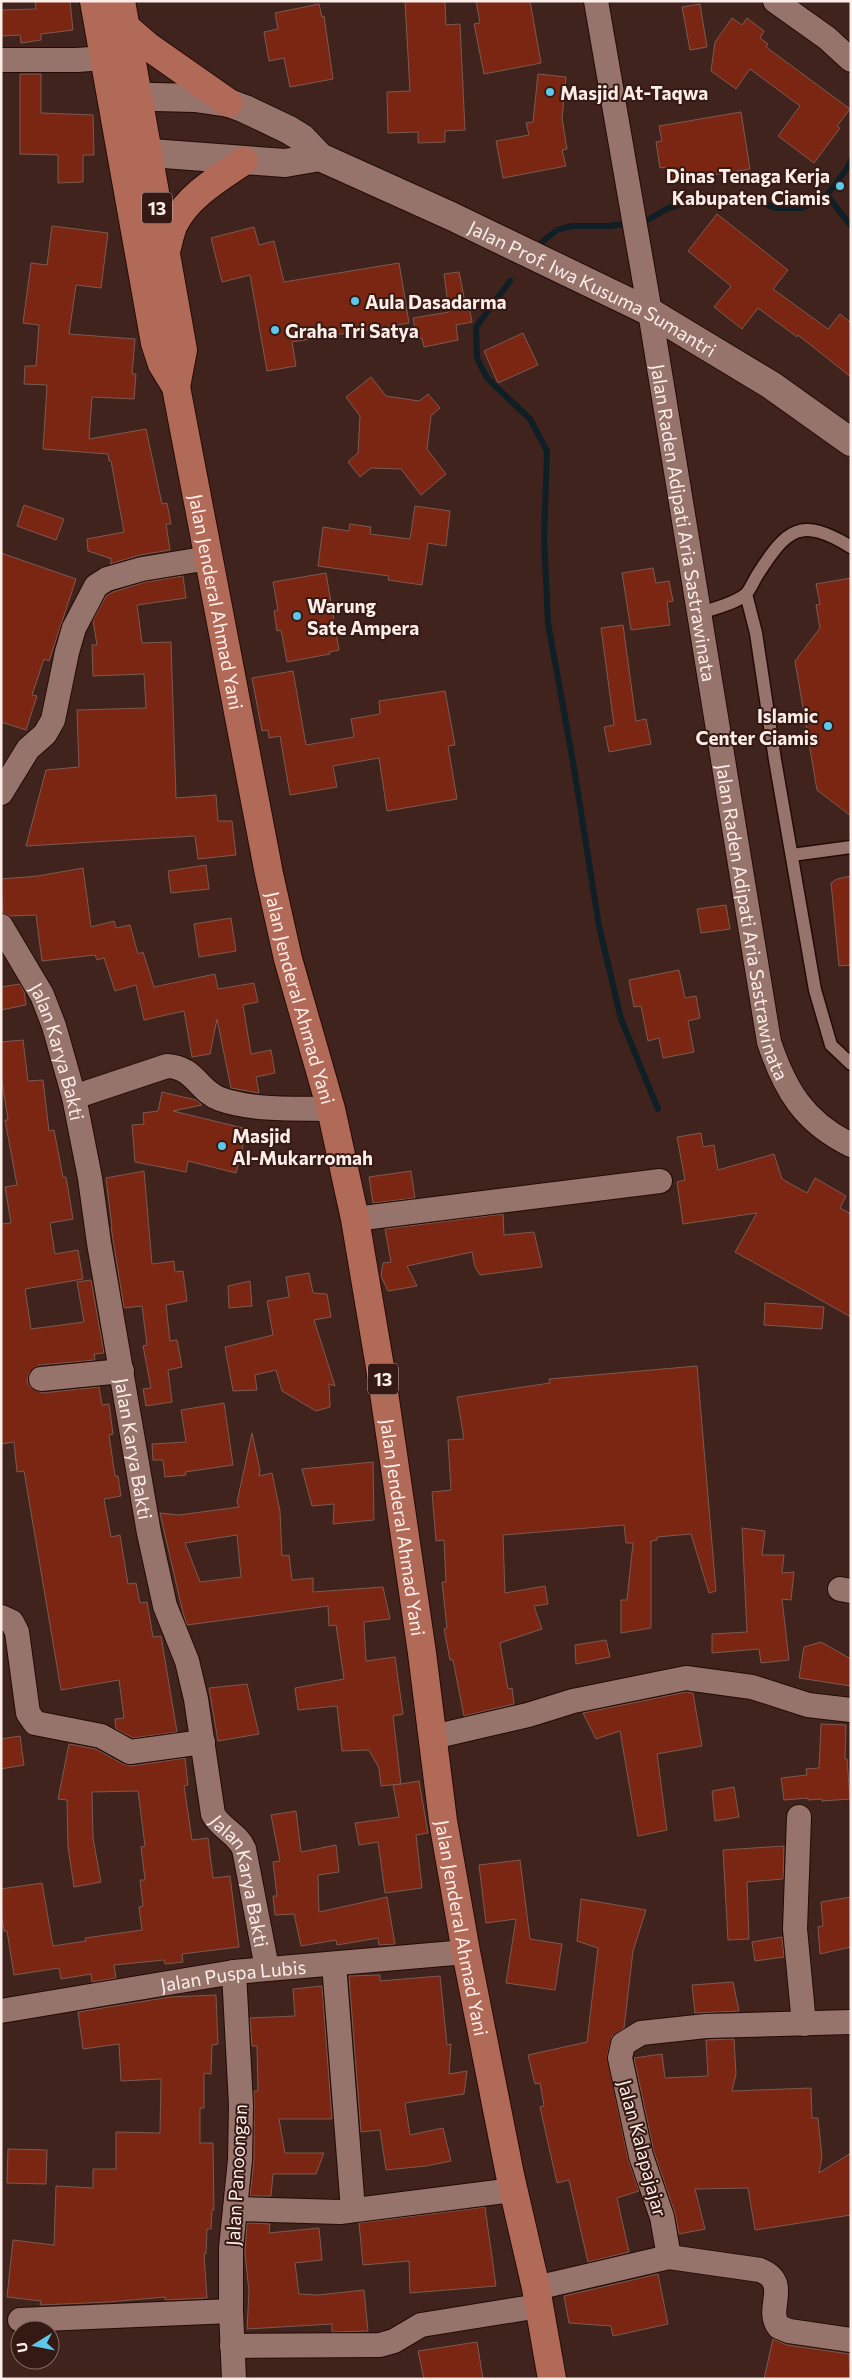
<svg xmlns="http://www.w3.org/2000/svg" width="852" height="2380" viewBox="0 0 852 2380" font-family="Commissioner,sans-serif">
	<rect width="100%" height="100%" fill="#3f231c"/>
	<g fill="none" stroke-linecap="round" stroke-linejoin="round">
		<g stroke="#0f1f25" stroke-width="6">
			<polyline points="827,195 851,226"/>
			<polyline points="542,242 557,230 572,226 610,226 648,220 668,208 711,196 747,196 775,208 802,208 827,195 846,170 851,160"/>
			<polyline points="510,281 476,327 477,358 487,378 530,419 547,451 544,538 548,623 573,762 599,926 621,1019 658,1109"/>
		</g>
	</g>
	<g fill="#7b2612" stroke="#7b5a52" fill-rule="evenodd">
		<polygon points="35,1 70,1 73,30 41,34 41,40 21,43 20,35 1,36 1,10 36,9"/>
		<polygon points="405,1 445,1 446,25 460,24 465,130 445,131 445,142 418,143 418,132 388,133 387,92 410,91"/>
		<polygon points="476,1 530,1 541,63 484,74 474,24 480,23"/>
		<polygon points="319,4 322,17 324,16 333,79 290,87 284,58 269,61 264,32 278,29 275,13"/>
		<polygon points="700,4 707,47 690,50 682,7"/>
		<polygon points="732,18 742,25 747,18 764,31 760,38 768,44 766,47 850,109 837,126 840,128 814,163 778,136 800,106 750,69 736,89 711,71 715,42"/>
		<polygon points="20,74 41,74 41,113 93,115 94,155 83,155 83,182 58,183 58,155 20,154"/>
		<polygon points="538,74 566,77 562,118 567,149 562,150 566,166 503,178 496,141 529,135 526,123 533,122"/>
		<polygon points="741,112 750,169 669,182 666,167 660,168 656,142 662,141 659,126"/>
		<polygon points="717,214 788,270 773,289 828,329 840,314 851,323 851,377 798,335 797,337 758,308 742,329 714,307 731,286 688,251"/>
		<polygon points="52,226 108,233 101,288 76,285 69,334 135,339 132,374 136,374 134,399 92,397 89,439 146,429 162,504 167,503 171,524 166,524 170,550 140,555 110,564 112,559 88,551 87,539 124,532 111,461 109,461 108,454 43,449 47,385 24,384 25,366 36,366 39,325 23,323 31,263 47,265"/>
		<polygon points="254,227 259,245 274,241 284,282 399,263 409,323 292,342 296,366 267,371 250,275 222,282 211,238"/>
		<polygon points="459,272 466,307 469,307 472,322 456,325 458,340 424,347 422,338 417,339 413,318 449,312 444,274"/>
		<polygon points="523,333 538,365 498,383 484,351"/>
		<polygon points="371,377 386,396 419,401 428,394 440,408 431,416 427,449 446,474 421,495 401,469 371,468 360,477 348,462 358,453 360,416 346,397"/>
		<polygon points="24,505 64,519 56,540 17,526"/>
		<polygon points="415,506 450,511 446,546 428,543 422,585 388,580 389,576 318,566 323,527 349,531 350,524 371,527 370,534 410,539"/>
		<polygon points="1,553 76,579 49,661 44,659 32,695 37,696 26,730 1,722"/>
		<polygon points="653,568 656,583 669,581 673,601 667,602 670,625 631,630 622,573"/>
		<polygon points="326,573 339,650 329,652 330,654 287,662 281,630 277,631 274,611 278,610 273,582"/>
		<polygon points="183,576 186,598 137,605 142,643 171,642 176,798 216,795 218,821 232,821 236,855 198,859 195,836 26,846 46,770 79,767 77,710 146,708 144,674 93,676 92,645 97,645 93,620 106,596 113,592 145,582"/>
		<polygon points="851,578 851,816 817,790 795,661 820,628 816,605 820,604 816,584"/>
		<polygon points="623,625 636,721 646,719 651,744 609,752 604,727 614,725 601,628"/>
		<polygon points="293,671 306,745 354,737 351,719 380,714 379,701 445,691 455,745 448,746 457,799 387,811 379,758 333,766 337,787 290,795 280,736 269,738 268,730 262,731 252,678"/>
		<polygon points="206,865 209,889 171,893 168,871"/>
		<polygon points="83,868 91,927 114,921 116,928 130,925 138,954 143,952 154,987 215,974 218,989 254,983 258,1002 243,1005 251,1054 271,1050 275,1073 256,1077 259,1093 231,1088 217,1019 210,1054 192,1057 184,1011 144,1020 136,985 115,991 104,958 97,960 95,955 42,961 36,915 10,916 3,913 1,879 38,876"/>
		<polygon points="851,876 851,965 839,966 831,883 837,879"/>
		<polygon points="726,905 730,929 701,933 697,909"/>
		<polygon points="231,918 236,951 199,957 194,924"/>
		<polygon points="679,970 685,998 696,996 700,1018 688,1021 694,1052 663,1058 659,1038 648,1041 641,1006 634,1007 629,980"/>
		<polygon points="20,984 24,991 26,1005 1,1010 1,987"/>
		<polygon points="23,1040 28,1081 43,1080 49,1131 54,1130 63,1177 66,1177 73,1219 50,1223 55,1254 78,1250 83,1279 25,1289 31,1329 84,1322 77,1282 91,1280 104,1353 94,1354 95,1360 39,1365 29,1373 27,1381 30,1387 42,1393 99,1387 102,1405 109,1404 113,1434 109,1435 115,1476 118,1476 121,1496 104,1499 111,1537 120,1535 128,1584 136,1583 140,1603 147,1602 153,1637 161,1636 177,1732 133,1738 116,1729 115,1719 124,1718 119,1680 61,1690 24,1471 17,1472 14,1442 1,1444 1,1224 11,1223 5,1187 17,1185 5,1120 8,1120 1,1075 1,1042"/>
		<polygon points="162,1092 196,1100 202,1105 173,1111 247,1129 236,1173 188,1161 186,1172 135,1162 132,1125 144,1124 143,1113 158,1111"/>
		<polygon points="701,1133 703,1147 714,1145 718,1170 774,1154 782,1179 807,1193 815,1178 846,1196 840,1208 851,1214 851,1317 735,1252 757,1213 683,1224 677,1182 685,1180 677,1137"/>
		<polygon points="144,1171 152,1264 174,1261 175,1272 183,1271 187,1301 166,1305 170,1341 177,1340 182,1367 168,1370 172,1402 146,1406 143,1389 151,1388 143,1346 147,1345 142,1306 124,1308 111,1227 112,1227 106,1178"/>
		<polygon points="411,1171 415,1198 373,1203 369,1177"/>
		<polygon points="503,1214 504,1235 534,1232 542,1267 480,1275 475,1267 472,1252 407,1266 417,1286 388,1291 381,1276 383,1263 391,1262 385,1229"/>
		<polygon points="309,1273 313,1293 327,1294 331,1317 314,1320 335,1386 329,1384 330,1407 316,1411 282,1391 276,1370 255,1375 257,1390 233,1391 225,1347 273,1335 267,1301 289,1297 286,1277"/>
		<polygon points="250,1281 252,1306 229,1308 228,1286"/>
		<polygon points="765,1303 824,1307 822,1329 764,1325"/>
		<polygon points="697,1366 716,1591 709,1593 691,1534 657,1537 657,1540 651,1541 651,1628 621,1633 621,1600 627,1600 633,1543 626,1543 624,1525 503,1535 505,1593 545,1586 548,1604 534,1606 542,1629 500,1643 508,1689 512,1688 514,1704 464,1716 453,1660 450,1660 444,1629 447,1628 442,1582 446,1582 444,1540 436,1541 432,1492 451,1490 448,1440 464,1439 457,1397 550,1383 549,1379"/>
		<polygon points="224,1403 233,1465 185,1472 186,1475 165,1477 163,1460 153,1460 152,1444 186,1442 181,1410"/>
		<path d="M 252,1433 L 260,1470 L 259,1476 L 272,1473 L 280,1511 L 282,1556 L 289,1555 L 292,1580 L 313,1578 L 313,1592 L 383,1587 L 390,1619 L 364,1622 L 366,1661 L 395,1657 L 403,1714 L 393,1716 L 401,1784 L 419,1781 L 428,1833 L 416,1835 L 422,1888 L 385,1893 L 378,1842 L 359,1845 L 355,1823 L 399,1817 L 393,1785 L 401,1784 L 381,1786 L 379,1768 L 369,1750 L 342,1751 L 337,1706 L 298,1710 L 295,1688 L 344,1679 L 336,1625 L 329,1626 L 328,1606 L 187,1625 L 183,1613 L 160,1513 L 179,1515 L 239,1507 L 237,1502 ZM 237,1535 L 241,1577 L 200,1582 L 185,1543 Z"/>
		<polygon points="373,1462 374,1520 333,1524 334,1504 312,1506 302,1469"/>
		<polygon points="742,1528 765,1531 762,1555 784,1555 782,1573 794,1572 791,1600 782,1599 789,1660 761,1663 759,1649 712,1653 712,1634 747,1632"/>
		<polygon points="606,1640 610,1657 576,1664 575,1645"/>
		<polygon points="821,1642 851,1659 851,1686 799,1678 804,1647"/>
		<polygon points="247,1684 259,1734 218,1741 209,1688"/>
		<polygon points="686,1692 693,1693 702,1746 657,1754 667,1830 638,1836 620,1731 596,1739 583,1713"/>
		<polygon points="821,1724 846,1725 845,1759 847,1759 850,1799 822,1801 822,1799 808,1800 808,1798 784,1800 781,1778 807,1775 806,1769 819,1768"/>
		<polygon points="20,1736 24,1765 1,1769 1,1739"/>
		<polygon points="69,1744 96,1749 123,1764 131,1766 185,1758 188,1785 184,1786 192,1840 208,1838 213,1878 230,1876 239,1947 182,1954 183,1962 165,1964 164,1960 114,1965 116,1978 92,1982 91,1974 61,1979 59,1968 14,1975 7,1931 4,1931 1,1911 1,1889 42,1883 53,1946 86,1941 85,1938 142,1930 139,1907 143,1906 140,1880 145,1880 141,1847 145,1846 138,1791 92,1792 93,1838 101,1882 74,1887 68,1847 67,1800 58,1799"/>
		<polygon points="734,1787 739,1817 715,1821 712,1791"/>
		<polygon points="296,1811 301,1852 336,1845 339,1872 318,1875 319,1912 387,1897 395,1944 379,1945 378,1938 337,1945 336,1940 301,1946 294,1914 275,1915 273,1896 277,1896 273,1862 280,1861 271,1815"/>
		<polygon points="784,1846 783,1879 747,1882 749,1939 728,1940 723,1850"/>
		<polygon points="520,1860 530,1939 562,1944 555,1990 506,1983 516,1919 486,1923 479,1865"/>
		<polygon points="851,1897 851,1947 820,1954 818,1927 823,1926 821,1902"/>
		<polygon points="581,1899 646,1910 633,1951 624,2028 612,2036 607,2056 628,2159 639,2191 617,2198 629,2252 588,2262 569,2180 557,2183 540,2107 544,2106 540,2083 535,2084 528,2055 587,2042 598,1948 577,1941"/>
		<polygon points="782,1937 784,1957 755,1961 752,1942"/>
		<polygon points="380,1975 380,1981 440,1976 447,2045 451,2044 449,2074 467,2071 464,2094 405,2103 410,2135 443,2128 451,2161 426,2166 386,2170 380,2130 361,2132 349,1976"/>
		<polygon points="733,1982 739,2011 695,2013 692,1985"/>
		<polygon points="322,1986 332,2119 279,2119 285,2153 324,2153 316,2174 273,2174 271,2196 250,2196 254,2160 254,2091 258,2091 257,2046 252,2046 250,2018 295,2016 293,1989"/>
		<polygon points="216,1995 218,2044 212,2045 211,2074 204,2073 204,2108 200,2108 200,2143 213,2143 214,2210 212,2210 211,2229 207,2229 206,2254 204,2254 207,2298 165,2300 165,2297 109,2302 40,2305 41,2301 7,2297 13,2240 54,2245 56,2186 93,2188 93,2169 116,2169 116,2132 160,2133 161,2079 121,2081 119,2044 83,2049 78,2012 170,1997"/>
		<polygon points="734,2039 736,2074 732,2091 811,2088 812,2118 818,2118 822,2157 819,2173 851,2153 851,2215 755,2230 748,2188 695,2189 705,2229 679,2234 675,2213 654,2152 634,2058 662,2054 665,2078 708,2076 706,2040"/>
		<polygon points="8,2149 47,2150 46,2184 7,2183"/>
		<polygon points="485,2207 496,2286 410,2293 409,2261 363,2265 359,2223"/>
		<polygon points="247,2223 270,2224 269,2233 319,2228 322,2260 295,2263 299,2294 318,2295 364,2290 368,2331 332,2332 332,2324 247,2329 249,2292 245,2253"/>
		<polygon points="658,2274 668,2324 613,2336 611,2326 569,2323 564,2296"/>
		<polygon points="773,2339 787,2345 849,2354 850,2379 764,2379"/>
		<polygon points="477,2342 483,2379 424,2379 418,2351"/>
	</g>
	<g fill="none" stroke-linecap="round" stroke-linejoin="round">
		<g stroke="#250b06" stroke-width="15">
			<g id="service">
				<polyline points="746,594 756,633 775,760 815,990 831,1045 851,1064"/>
				<path d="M 699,614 C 713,608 735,604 746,594 C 750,590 754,580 758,574 C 787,529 800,516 851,547"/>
				<polyline points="792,855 851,847"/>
			</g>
		</g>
		<g stroke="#250b06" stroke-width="26">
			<g id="minor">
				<path id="s1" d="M 596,1 L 650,312 L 769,1042 C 785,1090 804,1122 851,1145"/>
				<polyline points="775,1 827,38 851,60"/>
				<polyline points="1,60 77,60 105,58"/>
				<polyline points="1,793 28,749 45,734 53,720 67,652 74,628 96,586 107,579 142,569 209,558"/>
				<path id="s2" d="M 1,926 L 42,995 L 54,1026 L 74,1097 L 90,1178 L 99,1243 L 149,1533 L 165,1606 L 187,1661 L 196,1699 L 213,1814 C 220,1828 238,1834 244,1849 L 267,1968"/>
				<path d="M 74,1097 L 167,1066 C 195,1067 198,1091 220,1099 C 254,1111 295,1108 331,1109"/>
				<polyline points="355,1219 660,1181"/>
				<polyline points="41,1379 122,1371"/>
				<polyline points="840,1589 851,1591"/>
				<polyline points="1,1617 12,1622 17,1632 28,1713 35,1723 101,1736 130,1752 203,1742"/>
				<polyline points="433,1737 528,1715 573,1701 686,1678 752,1687 808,1705 851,1710"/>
				<polyline points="799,1817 795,1929 804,2024"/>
				<polyline points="334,1964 353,2210"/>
				<polyline points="234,1972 241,2105 240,2160 231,2248 231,2311 234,2379"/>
				<path id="s3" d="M 1,2011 L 234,1972 L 466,1952"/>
				<polyline points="235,2209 340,2212 513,2190"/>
				<path d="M 669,2257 L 760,2270 C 792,2283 764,2309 779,2327 L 789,2331 L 851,2340"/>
				<polyline points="536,2288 669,2257 662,2217 641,2156 620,2058 623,2044 641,2033 706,2026 851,2022"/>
				<polyline points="20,2320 231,2311"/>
				<polyline points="232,2346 380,2345 394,2341 421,2325 539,2306"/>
			</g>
		</g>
		<g stroke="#250b06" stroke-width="30">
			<g id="secondary">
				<path id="s4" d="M 115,96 L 195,98 L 229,103 L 245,109 L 289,130 L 302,138 L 320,157 L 451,216 L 650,312 L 771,385 L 851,442"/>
				<polyline points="124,151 285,163 320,157"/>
			</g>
		</g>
		<g stroke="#250b06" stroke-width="30">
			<g id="trunk">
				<path id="s5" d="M 94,1 L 155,343 L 162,364 L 176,387 L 269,874 L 288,959 L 331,1109 L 355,1219 L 382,1379 L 422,1653 L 443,1821 L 466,1952 L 510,2175 L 536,2288 L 552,2379"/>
				<polyline points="121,1 183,350 176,387"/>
				<polyline points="127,28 149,47 229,103"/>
				<path d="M 166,251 C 169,242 170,232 174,224 C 188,196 219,178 244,161"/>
			</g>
		</g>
		<use href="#service" stroke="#96746b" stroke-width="12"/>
		<use href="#minor" stroke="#96746b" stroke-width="24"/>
		<use href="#secondary" stroke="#96746b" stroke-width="28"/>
		<use href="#trunk" stroke="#b16958" stroke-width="28"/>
	</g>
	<g fill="#5cc7e8" stroke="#351913" stroke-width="2">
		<circle cx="550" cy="92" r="5"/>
		<circle cx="840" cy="186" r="5"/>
		<circle cx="355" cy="301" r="5"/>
		<circle cx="275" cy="330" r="5"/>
		<circle cx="297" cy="616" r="5"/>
		<circle cx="828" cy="726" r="5"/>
		<circle cx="222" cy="1146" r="5"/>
	</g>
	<g text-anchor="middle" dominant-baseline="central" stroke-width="4" stroke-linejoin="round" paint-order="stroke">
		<g fill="#351913" stroke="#c1ada9" stroke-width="1">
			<rect x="142" y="192.5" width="30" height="31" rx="4"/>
			<rect x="368" y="1363.5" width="30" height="31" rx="4"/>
		</g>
		<g font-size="18" font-weight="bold" fill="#fdede9">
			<text x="157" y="208">13</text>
			<text x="383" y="1379">13</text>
		</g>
		<g font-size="19" font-weight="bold" fill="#fdede9" stroke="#351913" text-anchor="start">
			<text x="560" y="92">Masjid At-Taqwa</text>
			<text x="830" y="175" text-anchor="end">Dinas Tenaga Kerja<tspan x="830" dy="22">Kabupaten Ciamis</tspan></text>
			<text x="365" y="301">Aula Dasadarma</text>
			<text x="285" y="330">Graha Tri Satya</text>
			<text x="307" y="605">Warung<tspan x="307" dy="22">Sate Ampera</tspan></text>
			<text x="818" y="715" text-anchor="end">Islamic<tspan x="818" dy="22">Center Ciamis</tspan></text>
			<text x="232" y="1135">Masjid<tspan x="232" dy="22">Al-Mukarromah</tspan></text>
		</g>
		<g font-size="19" fill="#fdede9" stroke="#351913">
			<text stroke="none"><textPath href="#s4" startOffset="524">Jalan Prof. Iwa Kusuma Sumantri</textPath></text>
			<text stroke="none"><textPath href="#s1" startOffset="529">Jalan Raden Adipati Aria Sastrawinata</textPath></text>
			<text stroke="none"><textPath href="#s5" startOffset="615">Jalan Jenderal Ahmad Yani</textPath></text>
			<text stroke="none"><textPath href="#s1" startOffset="934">Jalan Raden Adipati Aria Sastrawinata</textPath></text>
			<text stroke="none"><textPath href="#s5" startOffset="1020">Jalan Jenderal Ahmad Yani</textPath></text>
			<text stroke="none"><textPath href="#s2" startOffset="139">Jalan Karya Bakti</textPath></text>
			<text stroke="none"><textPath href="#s2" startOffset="544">Jalan Karya Bakti</textPath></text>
			<text stroke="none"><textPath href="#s5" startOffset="1560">Jalan Jenderal Ahmad Yani</textPath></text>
			<text stroke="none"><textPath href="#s2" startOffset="994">Jalan Karya Bakti</textPath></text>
			<text stroke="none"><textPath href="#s5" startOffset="1965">Jalan Jenderal Ahmad Yani</textPath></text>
			<text stroke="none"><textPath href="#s3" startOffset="235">Jalan Puspa Lubis</textPath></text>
			<text transform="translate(643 2148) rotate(75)">Jalan Kalapajajar</text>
			<text transform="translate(236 2175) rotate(-87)">Jalan Panoongan</text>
		</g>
	</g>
	<rect width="852" height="2380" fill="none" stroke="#fdede9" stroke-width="5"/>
	<g transform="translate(35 2345) rotate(260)"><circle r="24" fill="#351913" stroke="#856e69"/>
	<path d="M0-4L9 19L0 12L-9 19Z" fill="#5cc7e8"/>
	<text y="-8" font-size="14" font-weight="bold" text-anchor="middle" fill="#fdede9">U</text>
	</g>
</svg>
